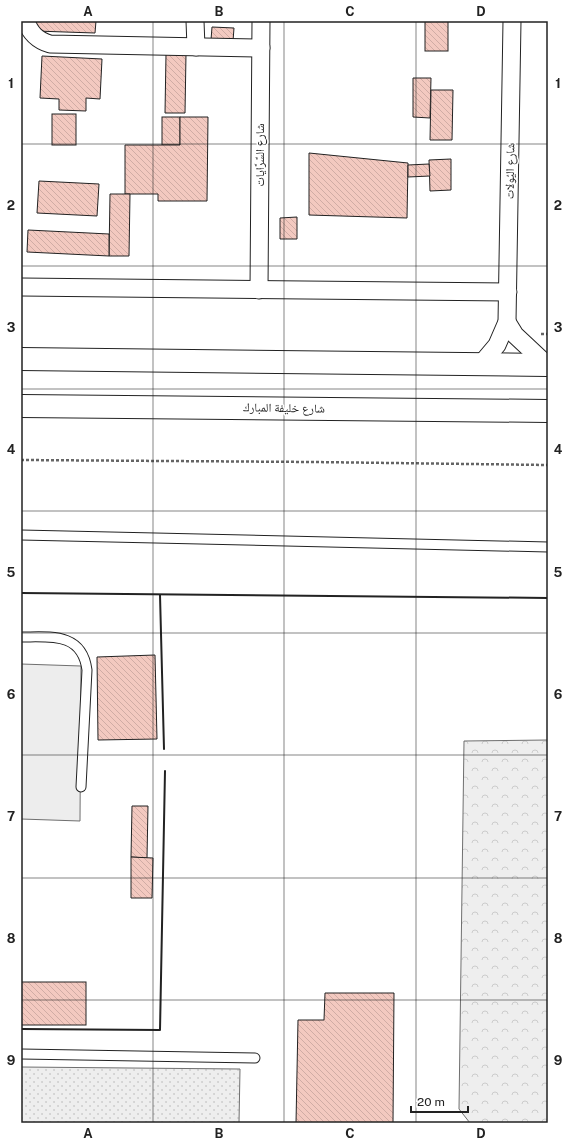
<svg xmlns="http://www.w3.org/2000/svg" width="569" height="1144" viewBox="0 0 569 1144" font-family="'Public Sans','Noto Naskh Arabic',sans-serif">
	<defs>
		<pattern id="forest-crowns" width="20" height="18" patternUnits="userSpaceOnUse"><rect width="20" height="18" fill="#eee"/><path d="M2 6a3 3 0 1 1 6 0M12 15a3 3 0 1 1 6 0" fill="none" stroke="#ccc"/></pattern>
		<pattern id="garden-dots" width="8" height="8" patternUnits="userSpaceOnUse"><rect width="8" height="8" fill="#eee"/><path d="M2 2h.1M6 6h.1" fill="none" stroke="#ccc" stroke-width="1.8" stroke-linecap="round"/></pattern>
		<pattern id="building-back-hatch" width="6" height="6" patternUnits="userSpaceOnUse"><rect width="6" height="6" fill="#f3c9c0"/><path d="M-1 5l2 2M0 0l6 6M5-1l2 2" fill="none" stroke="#d0aca5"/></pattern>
	</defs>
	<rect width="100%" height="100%" fill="#fff"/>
	<polygon fill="url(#forest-crowns)" stroke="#6f6f6f" points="548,740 548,1123 470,1123 459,1109 464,741"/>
	<polygon fill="url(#garden-dots)" stroke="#6f6f6f" points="21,1067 240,1069 239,1123 21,1123"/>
	<polygon fill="#ededed" stroke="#6f6f6f" points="21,664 81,666 80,821 21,819"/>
	<g fill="url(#building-back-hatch)" stroke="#222">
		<polygon points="36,21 96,21 95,33 35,31"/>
		<rect x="425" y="21" width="23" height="30"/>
		<polygon points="212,27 234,28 233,41 211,40"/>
		<polygon points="166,54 186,54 185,113 165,113"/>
		<polygon points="42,56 102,59 100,99 86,98 86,111 59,110 59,99 40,98"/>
		<polygon points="413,78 431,78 430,118 413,117"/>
		<polygon points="431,90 453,90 452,140 430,140"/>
		<rect x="52" y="114" width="24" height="31"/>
		<rect x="162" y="117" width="18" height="28"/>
		<polygon points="180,117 208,117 207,201 158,201 158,194 125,194 125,145 180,145"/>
		<polygon points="309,153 408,163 407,218 309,215"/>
		<polygon points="451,159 451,190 430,191 429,160"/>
		<polygon points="429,164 430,176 408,177 408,165"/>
		<polygon points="39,181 99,184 97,216 37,213"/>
		<polygon points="110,194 130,194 129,256 109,256"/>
		<polygon points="297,217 297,239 280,239 280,218"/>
		<polygon points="28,230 109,234 109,256 27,252"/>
		<polygon points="155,655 157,739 98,740 97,657"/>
		<polygon points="132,806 148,806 147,858 131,857"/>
		<polygon points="131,857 153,858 152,898 131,898"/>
		<rect x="21" y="982" width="65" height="43"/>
		<polygon points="325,993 394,993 393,1123 296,1123 298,1020 324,1020"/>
	</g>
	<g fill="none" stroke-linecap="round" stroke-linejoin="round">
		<g stroke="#222" stroke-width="11">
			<g id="service">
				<polyline points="21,535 548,547"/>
				<path d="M 21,637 C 50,637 82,632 87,670 L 81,787"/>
				<polyline points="21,1054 255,1058"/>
			</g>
		</g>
		<g stroke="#222" stroke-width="19">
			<g id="minor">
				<path d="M 26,21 C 30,33 37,40 50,44 L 261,48"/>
				<polyline points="195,21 196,47"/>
				<polyline points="21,287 508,292"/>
				<polyline points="259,290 261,21"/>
				<polyline points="507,322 515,335 547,365"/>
				<polyline points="481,364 497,345 507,322 512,21"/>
			</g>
		</g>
		<g stroke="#222" stroke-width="24">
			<g id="secondary">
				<polyline points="21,359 548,365"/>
				<polyline points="21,406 548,411"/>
			</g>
		</g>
		<g stroke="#646464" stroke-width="2.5" stroke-dasharray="3 2" stroke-linecap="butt">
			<polyline points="541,334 548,334"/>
			<polyline points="21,460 313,462 548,465"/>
		</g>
		<use href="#service" stroke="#fff" stroke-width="9"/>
		<use href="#minor" stroke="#fff" stroke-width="17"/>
		<use href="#secondary" stroke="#fff" stroke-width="22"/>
		<g stroke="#222" stroke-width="2">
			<polyline points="21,593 548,598"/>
			<polyline points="160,595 164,749"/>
			<polyline points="21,1029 160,1030 165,771"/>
		</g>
	</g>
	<path fill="none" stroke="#222" stroke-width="1" stroke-opacity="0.55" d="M 153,21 L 153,1123M 284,21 L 284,1123M 416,21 L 416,1123M 21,144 L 548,144M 21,266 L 548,266M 21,389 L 548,389M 21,511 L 548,511M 21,633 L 548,633M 21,755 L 548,755M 21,878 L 548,878M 21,1000 L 548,1000"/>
	<g text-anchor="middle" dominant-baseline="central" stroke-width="3" stroke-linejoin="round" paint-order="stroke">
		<g font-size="12" fill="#222" stroke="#fff">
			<text transform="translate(260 155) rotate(-90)">شارع السَّرَّايات</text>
			<text transform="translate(510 171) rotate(-89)">شارع اليُولات</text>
			<text transform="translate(284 408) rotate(1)">شارع خليفة المبارك</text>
		</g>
	</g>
	<rect width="569" height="1144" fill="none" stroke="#ffffff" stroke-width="44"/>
	<path d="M411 1106v6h57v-6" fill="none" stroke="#222222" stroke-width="2"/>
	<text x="417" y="1106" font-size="12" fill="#222222" stroke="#ffffff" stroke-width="3" paint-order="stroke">20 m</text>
	<rect x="22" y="22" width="525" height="1100" fill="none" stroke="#222" stroke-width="1.5"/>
	<g font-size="13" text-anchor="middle" font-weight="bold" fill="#222">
		<text x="88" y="16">A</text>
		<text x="219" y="16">B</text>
		<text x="350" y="16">C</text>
		<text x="481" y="16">D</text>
		<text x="11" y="88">1</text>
		<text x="558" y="88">1</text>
		<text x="11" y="210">2</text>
		<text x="558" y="210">2</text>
		<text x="11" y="332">3</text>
		<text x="558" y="332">3</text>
		<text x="11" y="454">4</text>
		<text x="558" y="454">4</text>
		<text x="11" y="577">5</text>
		<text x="558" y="577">5</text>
		<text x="11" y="699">6</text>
		<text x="558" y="699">6</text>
		<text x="11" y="821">7</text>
		<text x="558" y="821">7</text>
		<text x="11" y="943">8</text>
		<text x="558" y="943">8</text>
		<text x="11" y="1065">9</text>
		<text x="558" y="1065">9</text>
		<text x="88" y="1138">A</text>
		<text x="219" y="1138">B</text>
		<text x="350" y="1138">C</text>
		<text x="481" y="1138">D</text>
	</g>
</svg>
